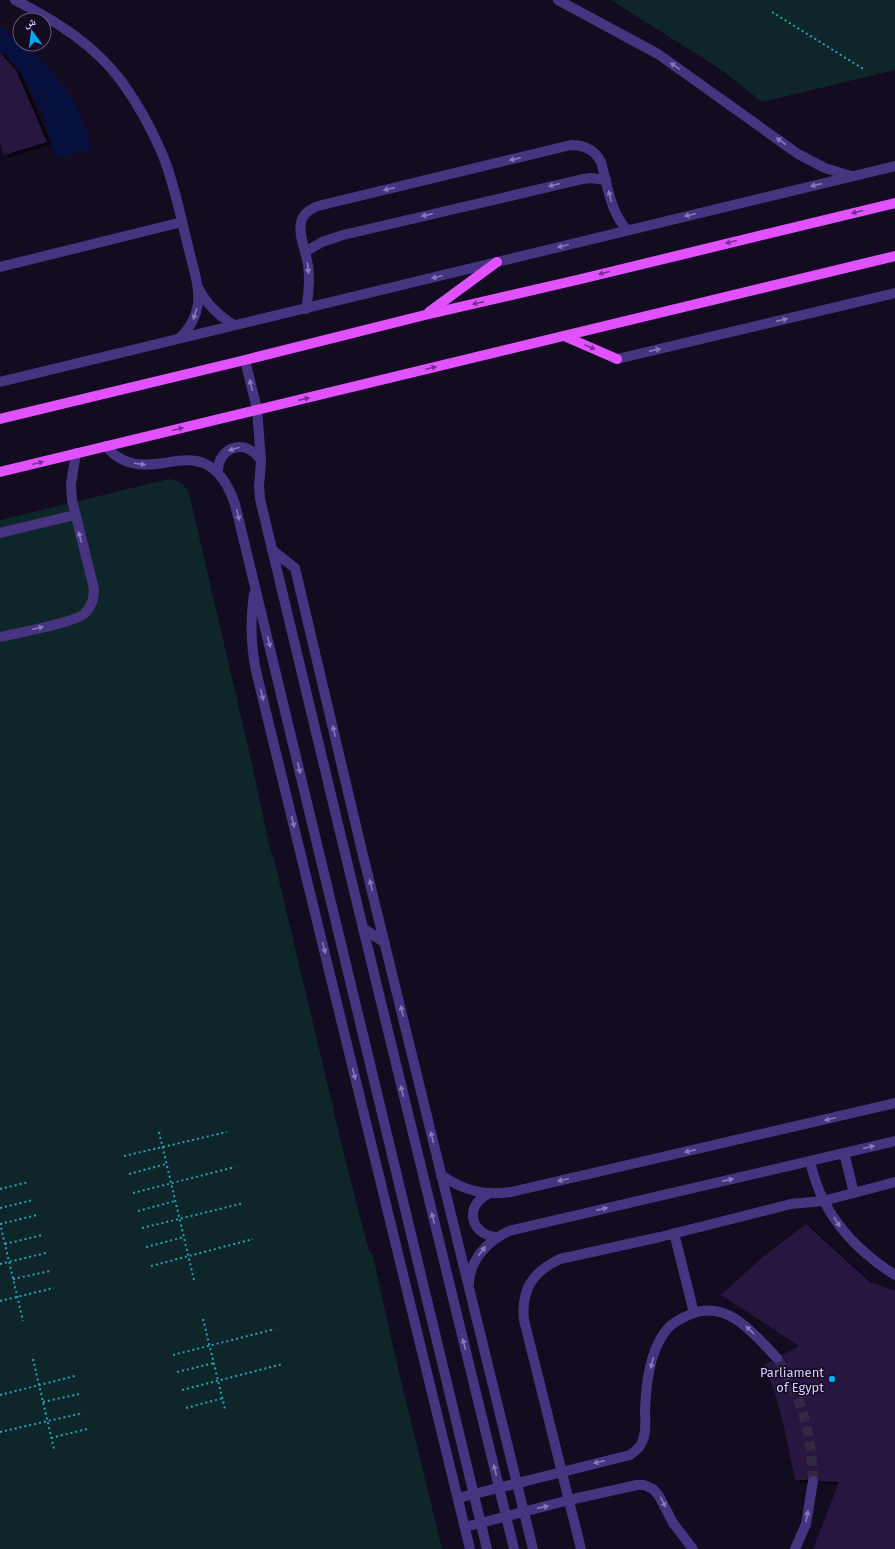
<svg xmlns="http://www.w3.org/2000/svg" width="895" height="1549" viewBox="0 0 895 1549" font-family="'Fira Sans','Noto Naskh Arabic',sans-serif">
	<defs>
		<filter id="shadow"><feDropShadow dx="4.5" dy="2.5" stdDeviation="0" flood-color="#0009"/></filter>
	</defs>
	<rect width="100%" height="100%" fill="#130b1f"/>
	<g fill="#0e2529">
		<polygon points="611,0 895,0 895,70 762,102 723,71"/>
		<path d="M 169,479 C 181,481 187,486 190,497 L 251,760 L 270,849 L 274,859 L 345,1158 L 369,1251 L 373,1256 L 394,1351 L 442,1549 L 0,1549 L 0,520 Z"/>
	</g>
	<path fill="#07103d" d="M 0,27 L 20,42 L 20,44 L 22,44 C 41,58 58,77 71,97 C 81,112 87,131 92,149 L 55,158 L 41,109 L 17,67 L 0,50 Z"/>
	<g fill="#281741" filter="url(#shadow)">
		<polygon points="0,53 16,70 47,142 4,155 0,143"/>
		<polygon points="806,1224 870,1282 895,1291 895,1549 813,1549 839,1482 819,1481 817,1476 814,1475 808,1477 807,1480 795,1480 783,1422 775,1393 764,1365 771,1361 775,1364 781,1363 783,1360 782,1355 799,1346 721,1295 764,1256"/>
	</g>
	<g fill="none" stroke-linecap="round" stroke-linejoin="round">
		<path stroke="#312841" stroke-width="10" stroke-dasharray="10 5" stroke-linecap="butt" d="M 777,1358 C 803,1401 811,1430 813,1481"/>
		<g stroke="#28a1b4" stroke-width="2" stroke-dasharray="2 3" stroke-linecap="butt">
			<polyline points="772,12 865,70"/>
			<polyline points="159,1132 194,1280"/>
			<polyline points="124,1156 227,1132"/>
			<polyline points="129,1174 166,1164"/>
			<polyline points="0,1189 29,1182"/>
			<polyline points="133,1193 235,1167"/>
			<polyline points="0,1208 33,1200"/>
			<polyline points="138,1211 175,1201"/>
			<polyline points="0,1223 23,1321"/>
			<polyline points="0,1224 37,1215"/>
			<polyline points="142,1228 244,1203"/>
			<polyline points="5,1244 42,1235"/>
			<polyline points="146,1247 184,1237"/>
			<polyline points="0,1264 46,1253"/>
			<polyline points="151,1266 253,1239"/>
			<polyline points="13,1279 50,1271"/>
			<polyline points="0,1301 54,1288"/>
			<polyline points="203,1319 225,1409"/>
			<polyline points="173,1355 275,1329"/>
			<polyline points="33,1359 54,1449"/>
			<polyline points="177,1372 214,1363"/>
			<polyline points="182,1390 283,1364"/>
			<polyline points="0,1395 75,1376"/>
			<polyline points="43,1402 79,1394"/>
			<polyline points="186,1408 223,1398"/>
			<polyline points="0,1432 83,1413"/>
			<polyline points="51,1438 87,1429"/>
		</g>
		<g stroke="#463480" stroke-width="10">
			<path d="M 15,0 C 56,21 95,45 122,82 C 137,103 151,128 161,151 C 174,181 181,219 189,250 C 193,268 200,286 198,304 C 196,318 189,329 180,338"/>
			<polyline points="558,0 658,54 798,154 825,168 851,176"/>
			<polyline points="305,252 322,242 343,235 583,179 591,178 606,180"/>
			<polyline points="0,267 182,222"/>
			<path d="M 199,289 C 207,305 219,316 234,325"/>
			<path d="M 306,309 C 309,294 310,280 308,265 C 304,241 287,214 322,205 L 571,145 C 585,145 595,150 601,162 C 608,187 610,211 627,230"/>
			<polyline points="617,359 895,293"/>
			<polyline points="245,360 257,409 261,461 259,486 260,499 363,928 514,1549"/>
			<polyline points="0,382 895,166"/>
			<path d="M 106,446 C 109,449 112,453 115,455 C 157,487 206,422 235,504 L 487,1549"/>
			<path d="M 218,473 C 217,446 247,437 261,461"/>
			<polyline points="0,533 75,515"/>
			<polyline points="272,550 295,568 361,847 533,1549"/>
			<path d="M 254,594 C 250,620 251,646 256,671 L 470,1549"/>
			<path d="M 0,637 C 17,633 73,623 84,614 C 92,607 94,599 94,589 L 72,500 L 71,484 L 76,453"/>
			<polyline points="363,928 385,943"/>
			<polyline points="844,1153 854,1193"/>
			<path d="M 810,1161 C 813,1174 817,1187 823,1199 C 839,1232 865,1256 895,1275"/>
			<path d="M 441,1175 C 464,1191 485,1196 511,1192 L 895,1103"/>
			<path d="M 488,1194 C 464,1206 470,1234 496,1237"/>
			<polyline points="674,1233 694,1313"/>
			<path d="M 469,1283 C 470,1259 488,1241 509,1231 L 895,1141"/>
			<path d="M 458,1498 L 630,1455 C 635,1451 640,1448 642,1442 C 647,1432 645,1420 645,1409 C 646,1382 650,1346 670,1326 C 676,1321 684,1317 691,1314 C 728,1299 755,1335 777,1358"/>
			<polyline points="465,1527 569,1500 637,1485 644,1485 653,1489 659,1496 673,1523 693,1549"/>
			<path d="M 581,1549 L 524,1320 C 521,1290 532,1272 560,1259 L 660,1237 L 791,1204 L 823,1201 L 895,1182"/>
			<polyline points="795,1549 806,1524 813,1481"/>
		</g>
		<g stroke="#e151ff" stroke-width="10">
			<polyline points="429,312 497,262"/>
			<polyline points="564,336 617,359"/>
			<polyline points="0,419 245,360 425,315 581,279 895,203"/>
			<polyline points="0,472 895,256"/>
		</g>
	</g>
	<defs><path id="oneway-solid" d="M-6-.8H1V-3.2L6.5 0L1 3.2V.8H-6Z"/></defs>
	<g fill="#8978b9">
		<use href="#oneway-solid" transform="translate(675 66) rotate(-145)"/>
		<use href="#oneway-solid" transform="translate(781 141) rotate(-144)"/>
		<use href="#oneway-solid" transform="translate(515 159) rotate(167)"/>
		<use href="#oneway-solid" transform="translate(554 185) rotate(167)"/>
		<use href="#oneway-solid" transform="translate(816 185) rotate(167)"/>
		<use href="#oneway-solid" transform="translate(389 189) rotate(167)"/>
		<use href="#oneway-solid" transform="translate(610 196) rotate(-104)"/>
		<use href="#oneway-solid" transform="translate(427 215) rotate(167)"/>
		<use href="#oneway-solid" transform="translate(690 215) rotate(167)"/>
		<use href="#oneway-solid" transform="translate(563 246) rotate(166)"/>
		<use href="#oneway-solid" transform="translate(308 268) rotate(83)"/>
		<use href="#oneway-solid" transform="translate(437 277) rotate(166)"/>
		<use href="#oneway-solid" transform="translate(195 314) rotate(108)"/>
		<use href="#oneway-solid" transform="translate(782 320) rotate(-13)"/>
		<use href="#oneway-solid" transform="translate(655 350) rotate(-13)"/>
		<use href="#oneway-solid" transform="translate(251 385) rotate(-104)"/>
		<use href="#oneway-solid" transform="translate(234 449) rotate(164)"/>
		<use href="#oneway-solid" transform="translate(140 464) rotate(7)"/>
		<use href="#oneway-solid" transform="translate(238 515) rotate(76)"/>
		<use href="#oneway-solid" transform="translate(80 537) rotate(-105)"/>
		<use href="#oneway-solid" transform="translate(38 628) rotate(-14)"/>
		<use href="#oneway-solid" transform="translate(269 642) rotate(76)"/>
		<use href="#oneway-solid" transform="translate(262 695) rotate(76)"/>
		<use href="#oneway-solid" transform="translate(334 731) rotate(-103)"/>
		<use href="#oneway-solid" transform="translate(299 768) rotate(76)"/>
		<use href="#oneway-solid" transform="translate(293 822) rotate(76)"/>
		<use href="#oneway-solid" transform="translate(371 885) rotate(-104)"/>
		<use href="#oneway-solid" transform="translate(324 948) rotate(76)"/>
		<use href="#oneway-solid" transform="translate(402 1011) rotate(-104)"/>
		<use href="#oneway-solid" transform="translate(354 1074) rotate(76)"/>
		<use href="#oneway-solid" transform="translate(402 1091) rotate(-104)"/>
		<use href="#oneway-solid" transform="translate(830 1119) rotate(166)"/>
		<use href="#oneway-solid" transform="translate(432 1137) rotate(-104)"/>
		<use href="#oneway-solid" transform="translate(869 1147) rotate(-14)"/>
		<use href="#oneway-solid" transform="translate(690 1151) rotate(167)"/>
		<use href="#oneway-solid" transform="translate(563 1180) rotate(167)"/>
		<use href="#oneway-solid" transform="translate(728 1180) rotate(-13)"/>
		<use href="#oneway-solid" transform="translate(602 1209) rotate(-13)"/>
		<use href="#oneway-solid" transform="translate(433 1218) rotate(-104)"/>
		<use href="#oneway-solid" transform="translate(837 1222) rotate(57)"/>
		<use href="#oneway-solid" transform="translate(482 1251) rotate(-53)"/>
		<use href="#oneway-solid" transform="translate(750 1330) rotate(-136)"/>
		<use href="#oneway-solid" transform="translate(464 1344) rotate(-104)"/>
		<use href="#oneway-solid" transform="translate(652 1363) rotate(104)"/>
		<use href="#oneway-solid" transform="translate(599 1462) rotate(166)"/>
		<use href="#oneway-solid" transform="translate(495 1470) rotate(-104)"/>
		<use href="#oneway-solid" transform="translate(663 1502) rotate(64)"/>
		<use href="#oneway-solid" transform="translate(543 1507) rotate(-13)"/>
		<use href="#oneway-solid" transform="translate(807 1516) rotate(-79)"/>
	</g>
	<g fill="#7a2e8f">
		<use href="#oneway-solid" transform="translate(857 212) rotate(166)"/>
		<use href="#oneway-solid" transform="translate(731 242) rotate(166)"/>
		<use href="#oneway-solid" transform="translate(604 273) rotate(166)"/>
		<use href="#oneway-solid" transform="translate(478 303) rotate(167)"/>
		<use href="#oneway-solid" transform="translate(590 347) rotate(23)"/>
		<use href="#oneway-solid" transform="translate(431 368) rotate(-14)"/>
		<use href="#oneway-solid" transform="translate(304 399) rotate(-13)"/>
		<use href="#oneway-solid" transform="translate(178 429) rotate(-14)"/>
		<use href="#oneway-solid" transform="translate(38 463) rotate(-14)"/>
	</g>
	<circle fill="#00abf5" stroke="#130b1f" stroke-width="1.5" cx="832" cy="1379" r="4"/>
	<g text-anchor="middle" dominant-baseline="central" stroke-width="3" stroke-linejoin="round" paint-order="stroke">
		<g font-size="13" fill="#dacaff" stroke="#130b1f" text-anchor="end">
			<text x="824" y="1372">Parliament<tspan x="824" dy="15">of Egypt</tspan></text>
		</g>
	</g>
	<g transform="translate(32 32) rotate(346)"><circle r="19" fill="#130b1f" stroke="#635779"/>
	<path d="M0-3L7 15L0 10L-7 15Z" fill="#00abf5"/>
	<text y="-6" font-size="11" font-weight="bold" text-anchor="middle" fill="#dacaff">ش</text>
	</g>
</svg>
